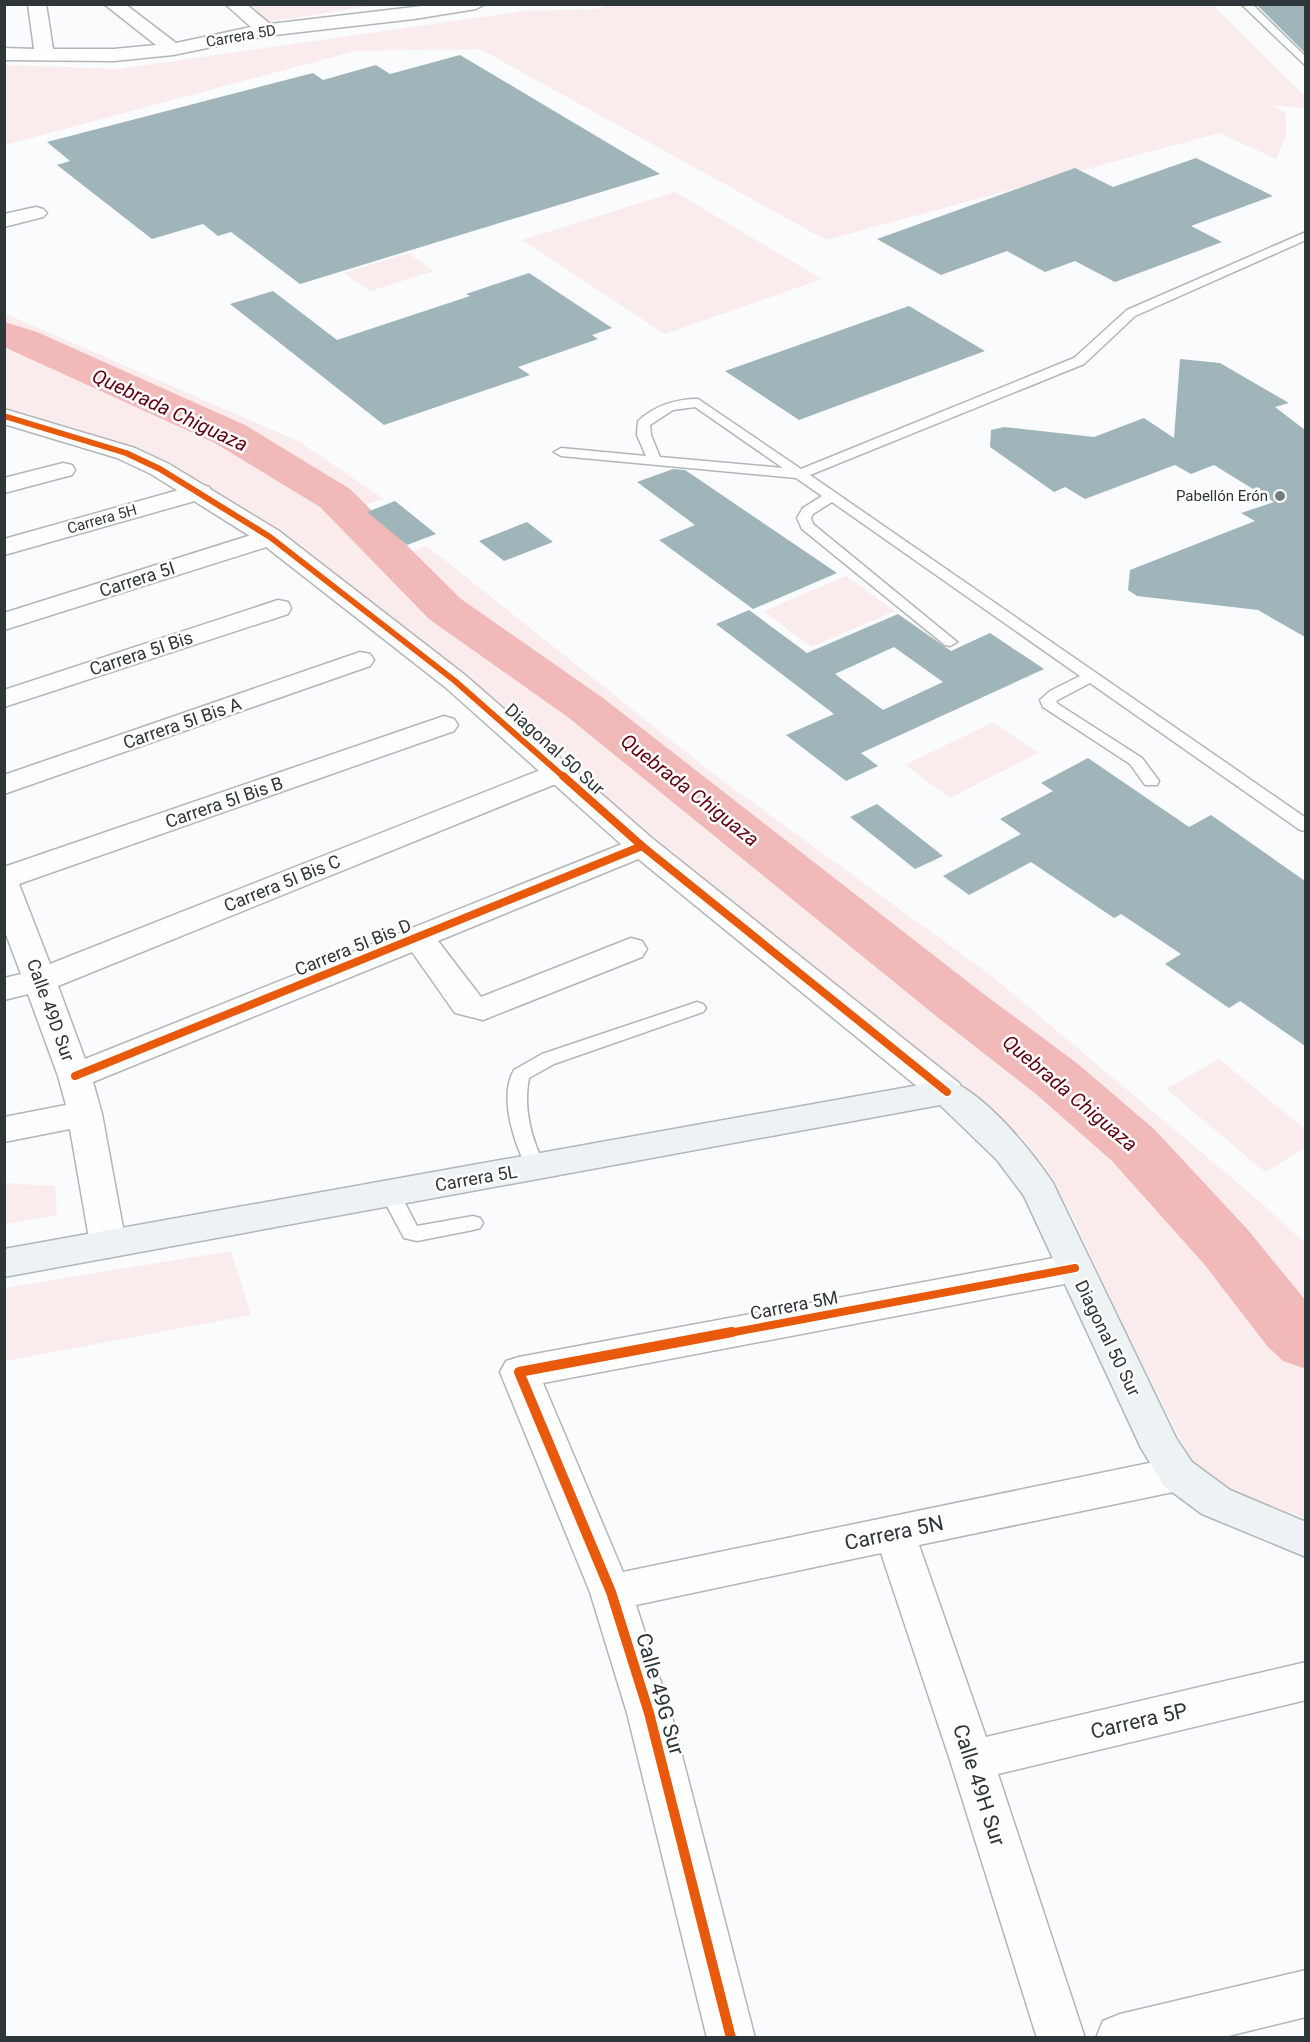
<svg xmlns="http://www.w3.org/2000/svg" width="1310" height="2042" viewBox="0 0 1310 2042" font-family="Roboto,sans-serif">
	<rect width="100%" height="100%" fill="#f9fbfd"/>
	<g fill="#faecec">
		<polygon points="608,4 1213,5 1306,97 1305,108 1269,105 1286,113 1286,136 1276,159 1219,133 826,240 480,49 355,51 5,145 5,65 118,69 524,11 598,9"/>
		<polygon points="231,5 376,5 255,24"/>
		<polygon points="675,192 822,279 665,334 522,240"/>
		<polygon points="408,253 434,271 370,291 344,273"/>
		<polygon points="4,313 298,441 384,499 358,507 403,554 427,546 715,775 993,977 1258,1200 1305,1243 1305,1518 1247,1497 1217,1482 1189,1457 1123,1325 1073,1217 1046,1168 1023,1138 978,1099 732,903 440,655 295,543 212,489 148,455 73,427 5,411"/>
		<polygon points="846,576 895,611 811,647 764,611"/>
		<polygon points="993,722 1038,753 950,798 905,765"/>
		<polygon points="1219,1059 1305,1129 1305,1148 1265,1172 1166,1089"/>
		<polygon points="5,1183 55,1186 57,1215 5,1224"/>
		<polygon points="231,1251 251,1315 5,1361 5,1288"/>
	</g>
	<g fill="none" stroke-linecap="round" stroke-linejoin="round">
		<polygon fill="#f1bab9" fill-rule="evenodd" points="4,322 37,332 245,425 350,489 461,599 603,698 981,992 1078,1064 1154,1129 1248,1230 1306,1301 1306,1369 1283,1361 1268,1347 1204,1264 1112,1161 1036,1094 941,1020 569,718 429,619 320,507 215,443 4,347"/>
	</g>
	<g fill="#a0b5ba" fill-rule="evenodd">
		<polygon points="1256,4 1305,4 1305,53"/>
		<polygon points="460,55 660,174 300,284 231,232 218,236 203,224 152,239 57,165 70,161 47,142 313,73 323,80 376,65 390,74"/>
		<polygon points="1196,158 1273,196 1191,226 1222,242 1115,282 1075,261 1045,272 1007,251 941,275 877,239 1075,168 1113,187"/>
		<polygon points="529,273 612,328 592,335 598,339 518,367 530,375 384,425 230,304 273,291 337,340 470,296 466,294"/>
		<polygon points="909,306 985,351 799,420 725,371"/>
		<polygon points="1180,359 1220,363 1289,403 1275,407 1305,430 1305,637 1258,610 1137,596 1128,590 1130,570 1255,521 1241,513 1274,502 1214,465 1191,474 1175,465 1085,499 1065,487 1054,492 990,447 991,430 1004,427 1094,437 1144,418 1174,438"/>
		<polygon points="673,469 685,470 837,573 753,609 659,540 695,525 637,482"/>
		<polygon points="395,501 436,534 407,545 367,512"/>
		<polygon points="527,522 553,542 504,561 479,541"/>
		<path d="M 749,610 L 807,653 L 898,614 L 951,651 L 990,633 L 1044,669 L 861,753 L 878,766 L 846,781 L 786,735 L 834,714 L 716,624 ZM 894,647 L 943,682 L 883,710 L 835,674 Z"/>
		<polygon points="1088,758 1189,827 1211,815 1305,881 1305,1046 1240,1001 1229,1008 1165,964 1181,954 1121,914 1114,918 1031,862 969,895 943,876 1021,834 1000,819 1053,791 1041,783"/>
		<polygon points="877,804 943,856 915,869 850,817"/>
	</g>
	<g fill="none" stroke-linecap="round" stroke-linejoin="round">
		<g stroke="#b1b6b8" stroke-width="3">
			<g id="service">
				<polygon points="1241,4 1252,4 1306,57 1306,66"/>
				<path d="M 1306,232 L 1306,240 L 1135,316 L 1084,364 L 810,475 L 1306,818 L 1306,831 L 1300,830 L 1090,683 L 1056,701 L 1058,704 L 1142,758 L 1159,781 L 1157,785 L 1145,785 L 1130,764 L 1043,707 L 1040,700 L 1050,691 L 1080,676 L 832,502 L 813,514 L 811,518 L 813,524 L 957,642 L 950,646 L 945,645 L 802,529 L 797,518 L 803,508 L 822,496 L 796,478 L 561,456 L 554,452 L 561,448 L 646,456 L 637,435 L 638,421 C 656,405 675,399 698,399 L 801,469 L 1074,358 L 1127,310 ZM 695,407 L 783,468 L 660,457 L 651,435 L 650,425 L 673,410 Z"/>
				<path d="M 697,1002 L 703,1004 L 706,1008 L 703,1012 L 554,1064 L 529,1078 C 523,1108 531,1140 546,1167 L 543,1172 L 536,1174 L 529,1172 C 515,1146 498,1098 514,1070 L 542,1054 Z"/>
				<polygon points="390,1186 397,1188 417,1226 473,1216 480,1218 483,1223 480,1228 473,1230 417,1241 404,1238 380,1193 383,1188"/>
			</g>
		</g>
		<g stroke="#b1b6b8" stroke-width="3">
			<g id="minor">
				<polygon points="28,4 46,4 53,49 114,49 156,45 104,4 125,4 176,43 251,27 225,4 246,4 270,24 439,4 485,4 476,9 414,19 266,36 173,55 114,61 4,60 4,48 34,49"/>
				<polygon points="36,207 43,209 47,213 43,217 4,227 4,214"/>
				<polygon points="63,463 72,465 75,470 72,475 4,493 4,478"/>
				<polygon points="200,484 209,487 213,492 209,497 4,555 4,539"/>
				<polygon points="270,529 279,531 283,537 279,543 4,630 4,613"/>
				<polygon points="278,600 288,602 291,608 288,614 4,707 4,690"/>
				<polygon points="360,652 370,654 374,660 370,666 4,794 4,775"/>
				<polygon points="444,716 454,719 458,725 454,731 19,884 50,964 548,767 558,764 568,767 573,773 568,779 58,986 85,1059 642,836 653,839 657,846 653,853 438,941 481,997 631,938 642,941 647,949 642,957 483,1020 455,1013 412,952 93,1082 102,1114 126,1244 121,1254 108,1258 95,1254 90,1244 70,1129 4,1142 4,1117 66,1105 58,1076 28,994 4,1000 4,978 21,974 4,929 4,867"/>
				<polygon points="1075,1254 1088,1258 1093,1268 1088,1278 1075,1282 543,1383 623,1572 1178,1457 1192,1462 1198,1474 1192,1486 1178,1491 919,1545 986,1737 1306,1662 1306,1700 998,1774 1085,2038 1037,2038 950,1760 881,1553 636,1605 671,1713 755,2038 707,2038 627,1713 590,1592 500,1372 506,1361 519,1357"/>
			</g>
		</g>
		<g stroke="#b1b6b8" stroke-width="3">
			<g id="tertiary">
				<polygon points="4,409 135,448 169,464 279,531 465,675 653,839 959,1083 964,1092 959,1101 947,1104 935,1101 631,853 445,687 261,543 151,474 117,458 4,424"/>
				<polygon points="1306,1970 1306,2017 1220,2038 1096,2038 1103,2021 1120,2014"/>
			</g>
		</g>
		<g stroke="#b1b6b8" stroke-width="3">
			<path id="secondary" d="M 947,1080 C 982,1090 1033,1152 1053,1183 L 1176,1438 L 1192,1462 L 1230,1490 L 1306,1522 L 1306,1557 L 1202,1514 L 1164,1486 L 1141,1448 L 1024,1196 L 997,1160 L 940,1105 L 4,1277 L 4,1249 Z"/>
		</g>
		<use href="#service" fill="#fefeff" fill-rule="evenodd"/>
		<use href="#minor" fill="#fefeff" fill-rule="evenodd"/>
		<use href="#tertiary" fill="#fefeff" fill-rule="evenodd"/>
		<use href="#secondary" fill="#edf2f4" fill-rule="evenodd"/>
		<g stroke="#fff" stroke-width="9">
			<polyline id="cycleway-far2" points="4,416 126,453 160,469 270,537 455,681 565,778"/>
		</g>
		<g stroke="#fff" stroke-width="11">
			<g id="cycleway-far1">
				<polyline points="563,776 642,846 947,1092"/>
				<polyline points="75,1076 642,846"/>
				<polyline points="724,1334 1075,1268"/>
			</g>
		</g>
		<g stroke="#fff" stroke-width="14">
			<polyline id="cycleway" points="731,2038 649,1713 611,1592 519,1372 732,1332"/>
		</g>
		<use href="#cycleway-far2" stroke="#e8590c" stroke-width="6"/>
		<use href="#cycleway-far1" stroke="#e8590c" stroke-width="8"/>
		<use href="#cycleway" stroke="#e8590c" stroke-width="10"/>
	</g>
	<circle fill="#757b7e" stroke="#fff" stroke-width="2" cx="1280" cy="496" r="6"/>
	<g text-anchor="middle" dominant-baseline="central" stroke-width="5" stroke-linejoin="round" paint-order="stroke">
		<g font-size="15" fill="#2e3639" stroke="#fff">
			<text transform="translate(241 36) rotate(-10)">Carrera 5D</text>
			<text transform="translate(102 519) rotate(-16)">Carrera 5H</text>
		</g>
		<g font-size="15" fill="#2e3639" stroke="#fff" text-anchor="end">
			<text x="1268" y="496">Pabellón Erón</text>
		</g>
		<g font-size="18" fill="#2e3639" stroke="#fff">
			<text transform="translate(137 579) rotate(-18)">Carrera 5I</text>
			<text transform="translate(141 653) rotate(-18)">Carrera 5I Bis</text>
			<text transform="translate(182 723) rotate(-19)">Carrera 5I Bis A</text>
			<text transform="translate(555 749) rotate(42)">Diagonal 50 Sur</text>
			<text transform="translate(224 802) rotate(-19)">Carrera 5I Bis B</text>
			<text transform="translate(282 883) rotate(-22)">Carrera 5I Bis C</text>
			<text transform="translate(353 947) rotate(-22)">Carrera 5I Bis D</text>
			<text transform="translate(51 1010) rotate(70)">Calle 49D Sur</text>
			<text transform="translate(476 1178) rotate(-10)">Carrera 5L</text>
			<text transform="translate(794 1305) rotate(-11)">Carrera 5M</text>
			<text transform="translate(1108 1338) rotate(64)">Diagonal 50 Sur</text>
		</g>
		<g font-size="20" font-style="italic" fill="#610011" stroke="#fff">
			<text transform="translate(170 410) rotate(25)">Quebrada Chiguaza</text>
			<text transform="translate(690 790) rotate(38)">Quebrada Chiguaza</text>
			<text transform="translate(1070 1093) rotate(40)">Quebrada Chiguaza</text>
		</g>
		<g font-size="21" fill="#2e3639" stroke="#fff">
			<text transform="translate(894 1533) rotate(-12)">Carrera 5N</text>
			<text transform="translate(660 1694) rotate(74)">Calle 49G Sur</text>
			<text transform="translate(1139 1721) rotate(-13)">Carrera 5P</text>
			<text transform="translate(979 1785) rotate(72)">Calle 49H Sur</text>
		</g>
	</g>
	<rect width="1310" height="2042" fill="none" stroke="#2e3639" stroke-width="12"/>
</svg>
